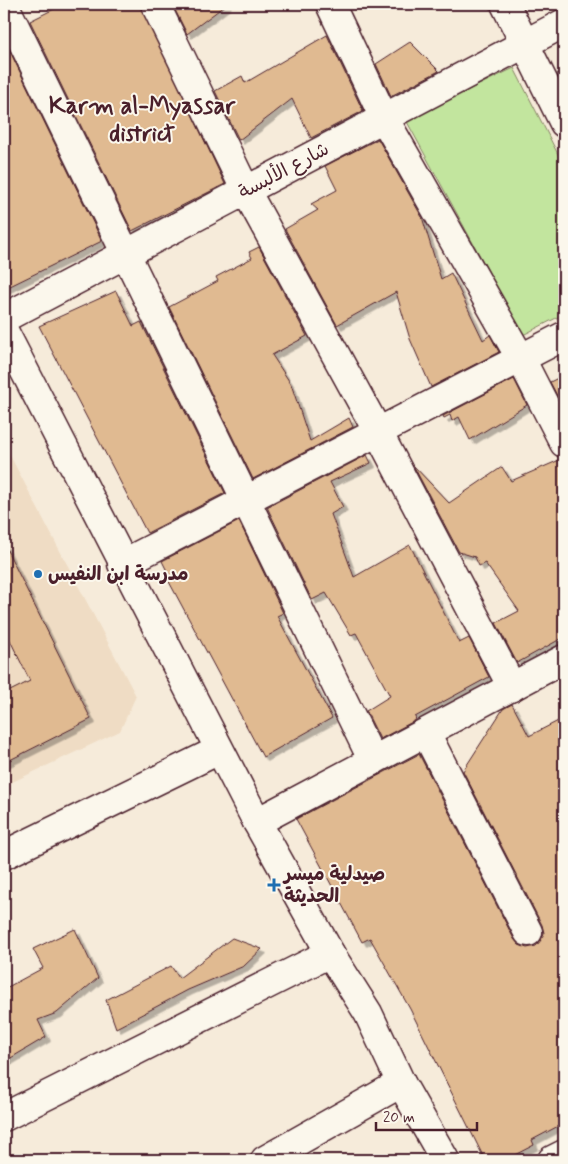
<svg xmlns="http://www.w3.org/2000/svg" width="568" height="1164" viewBox="0 0 568 1164" font-family="Mynerve,'Playpen Sans Arabic',sans-serif">
	<defs>
		<filter id="shadow"><feDropShadow dx="4.5" dy="4.5" stdDeviation="0" flood-color="#0004"/></filter>
	</defs>
	<rect width="100%" height="100%" fill="#f6ebda"/>
	<filter id="ink" filterUnits="userSpaceOnUse"><feTurbulence type="fractalNoise" baseFrequency=".02" numOctaves="2"/><feDisplacementMap in="SourceGraphic" scale="10" xChannelSelector="R" yChannelSelector="G"/><feConvolveMatrix kernelMatrix="1 2 1 2 8 2 1 2 1" color-interpolation-filters="sRGB"/></filter>
	<g filter="url(#ink)">
		<polygon fill="#efdcc4" points="4,444 136,696 120,731 4,786"/>
		<polygon fill="#c2e59e" stroke="#868264" points="514,68 564,166 564,314 523,335 406,120"/>
		<g fill="#e0ba91" stroke="#4a1f2b" filter="url(#shadow)">
			<polygon points="64,4 140,4 225,184 132,231 30,21"/>
			<polygon points="172,4 227,4 187,34"/>
			<polygon points="327,35 363,111 311,138 292,99 239,140 215,91 242,76 245,83"/>
			<polygon points="4,39 102,241 4,289"/>
			<polygon points="410,42 439,71 391,96 376,64"/>
			<polygon points="378,139 422,217 441,279 451,273 483,340 490,335 499,352 431,387 410,339 396,292 337,325 285,229 318,210 311,204 337,190 325,166"/>
			<polygon points="259,247 307,336 272,355 291,384 310,441 349,418 353,427 253,479 169,307 218,281 216,277 252,258 249,252"/>
			<polygon points="116,291 133,326 141,322 225,493 147,533 39,326"/>
			<polygon points="564,375 564,409 550,382"/>
			<polygon points="514,379 527,405 470,440 459,417 452,421 450,415 444,418 443,416"/>
			<polygon points="367,455 371,463 330,482 343,507 331,514 354,577 410,545 459,643 469,638 489,677 415,717 416,720 380,739 366,711 390,696 356,633 351,635 326,593 312,600 267,507"/>
			<polygon points="564,458 564,637 517,663 496,623 519,611 485,563 479,566 475,557 459,552 413,465 449,503 502,467 511,481"/>
			<polygon points="239,521 283,613 277,616 332,718 263,757 167,578 170,577 162,561"/>
			<polygon points="4,544 91,719 4,763 4,694 30,681 4,628"/>
			<polygon points="512,704 529,736 564,718 564,1123 532,1140 534,1145 505,1160 485,1160 410,1009 370,938 362,942 296,819 419,754 514,939 519,945 527,948 536,946 541,940 544,933 542,925 463,771 503,709"/>
			<polygon points="75,929 98,978 57,1013 38,1020 46,1037 4,1062 4,989 43,968 33,949"/>
			<polygon points="232,938 262,949 244,966 188,990 116,1028 106,1000 171,966 179,978"/>
		</g>
		<g fill="none" stroke-linecap="round" stroke-linejoin="round">
			<g stroke="#4a1f2b" stroke-width="31">
				<g id="street">
					<polyline points="4,4 373,761"/>
					<polyline points="155,4 246,191 378,432 512,687"/>
					<polyline points="330,4 384,118 521,359 564,443"/>
					<polyline points="505,4 564,123"/>
					<polyline points="4,318 564,23"/>
					<polyline points="4,331 257,822 330,953 368,1013 401,1083 445,1160"/>
					<polyline points="122,564 564,336"/>
					<polyline points="426,733 528,932"/>
					<polyline points="257,822 564,659"/>
					<polyline points="4,855 219,750"/>
					<polyline points="4,1117 330,953"/>
					<polyline points="265,1160 401,1083"/>
					<polyline points="552,1160 564,1154"/>
				</g>
			</g>
			<use href="#street" stroke="#fbf7ec" stroke-width="28"/>
		</g>
	</g>
	<g fill="#1f6fb2" stroke="#fbf7ec" stroke-width="2">
		<circle cx="38" cy="574" r="5"/>
		<path d="M271.5 877.5h5v5h5v5h-5v5h-5v-5h-5v-5h5z"/>
	</g>
	<g text-anchor="middle" dominant-baseline="central" stroke-width="4" stroke-linejoin="round" paint-order="stroke">
		<g font-size="19" fill="#4a1f2b" stroke="#fbf7ec">
			<text transform="translate(284 171) rotate(-28)">شارع الألبسة</text>
		</g>
		<g font-size="19" font-weight="bold" fill="#4a1f2b" stroke="#fbf7ec" text-anchor="start">
			<text x="48" y="574">مدرسة ابن النفيس</text>
			<text x="284" y="874">صيدلية ميسر<tspan x="284" dy="22">الحديثة</tspan></text>
		</g>
		<g font-size="24" font-weight="bold" fill="#4a1f2b" stroke="#fbf7ec">
			<text x="142" y="106">Karm al-Myassar<tspan x="142" dy="28">district</tspan></text>
		</g>
	</g>
	<rect width="568" height="1164" fill="none" stroke="#fbf7ec" stroke-width="20"/>
	<rect x="10" y="10" width="548" height="1144" fill="none" stroke="#4a1f2b" stroke-width="2" filter="url(#ink)"/>
	<path d="M376 1122v8h101v-8" fill="none" stroke="#4a1f2b" stroke-width="2.5"/>
	<text x="383" y="1122" font-size="15" fill="#4a1f2b" stroke="#fbf7ec" stroke-width="4" paint-order="stroke">20 m</text>
</svg>
